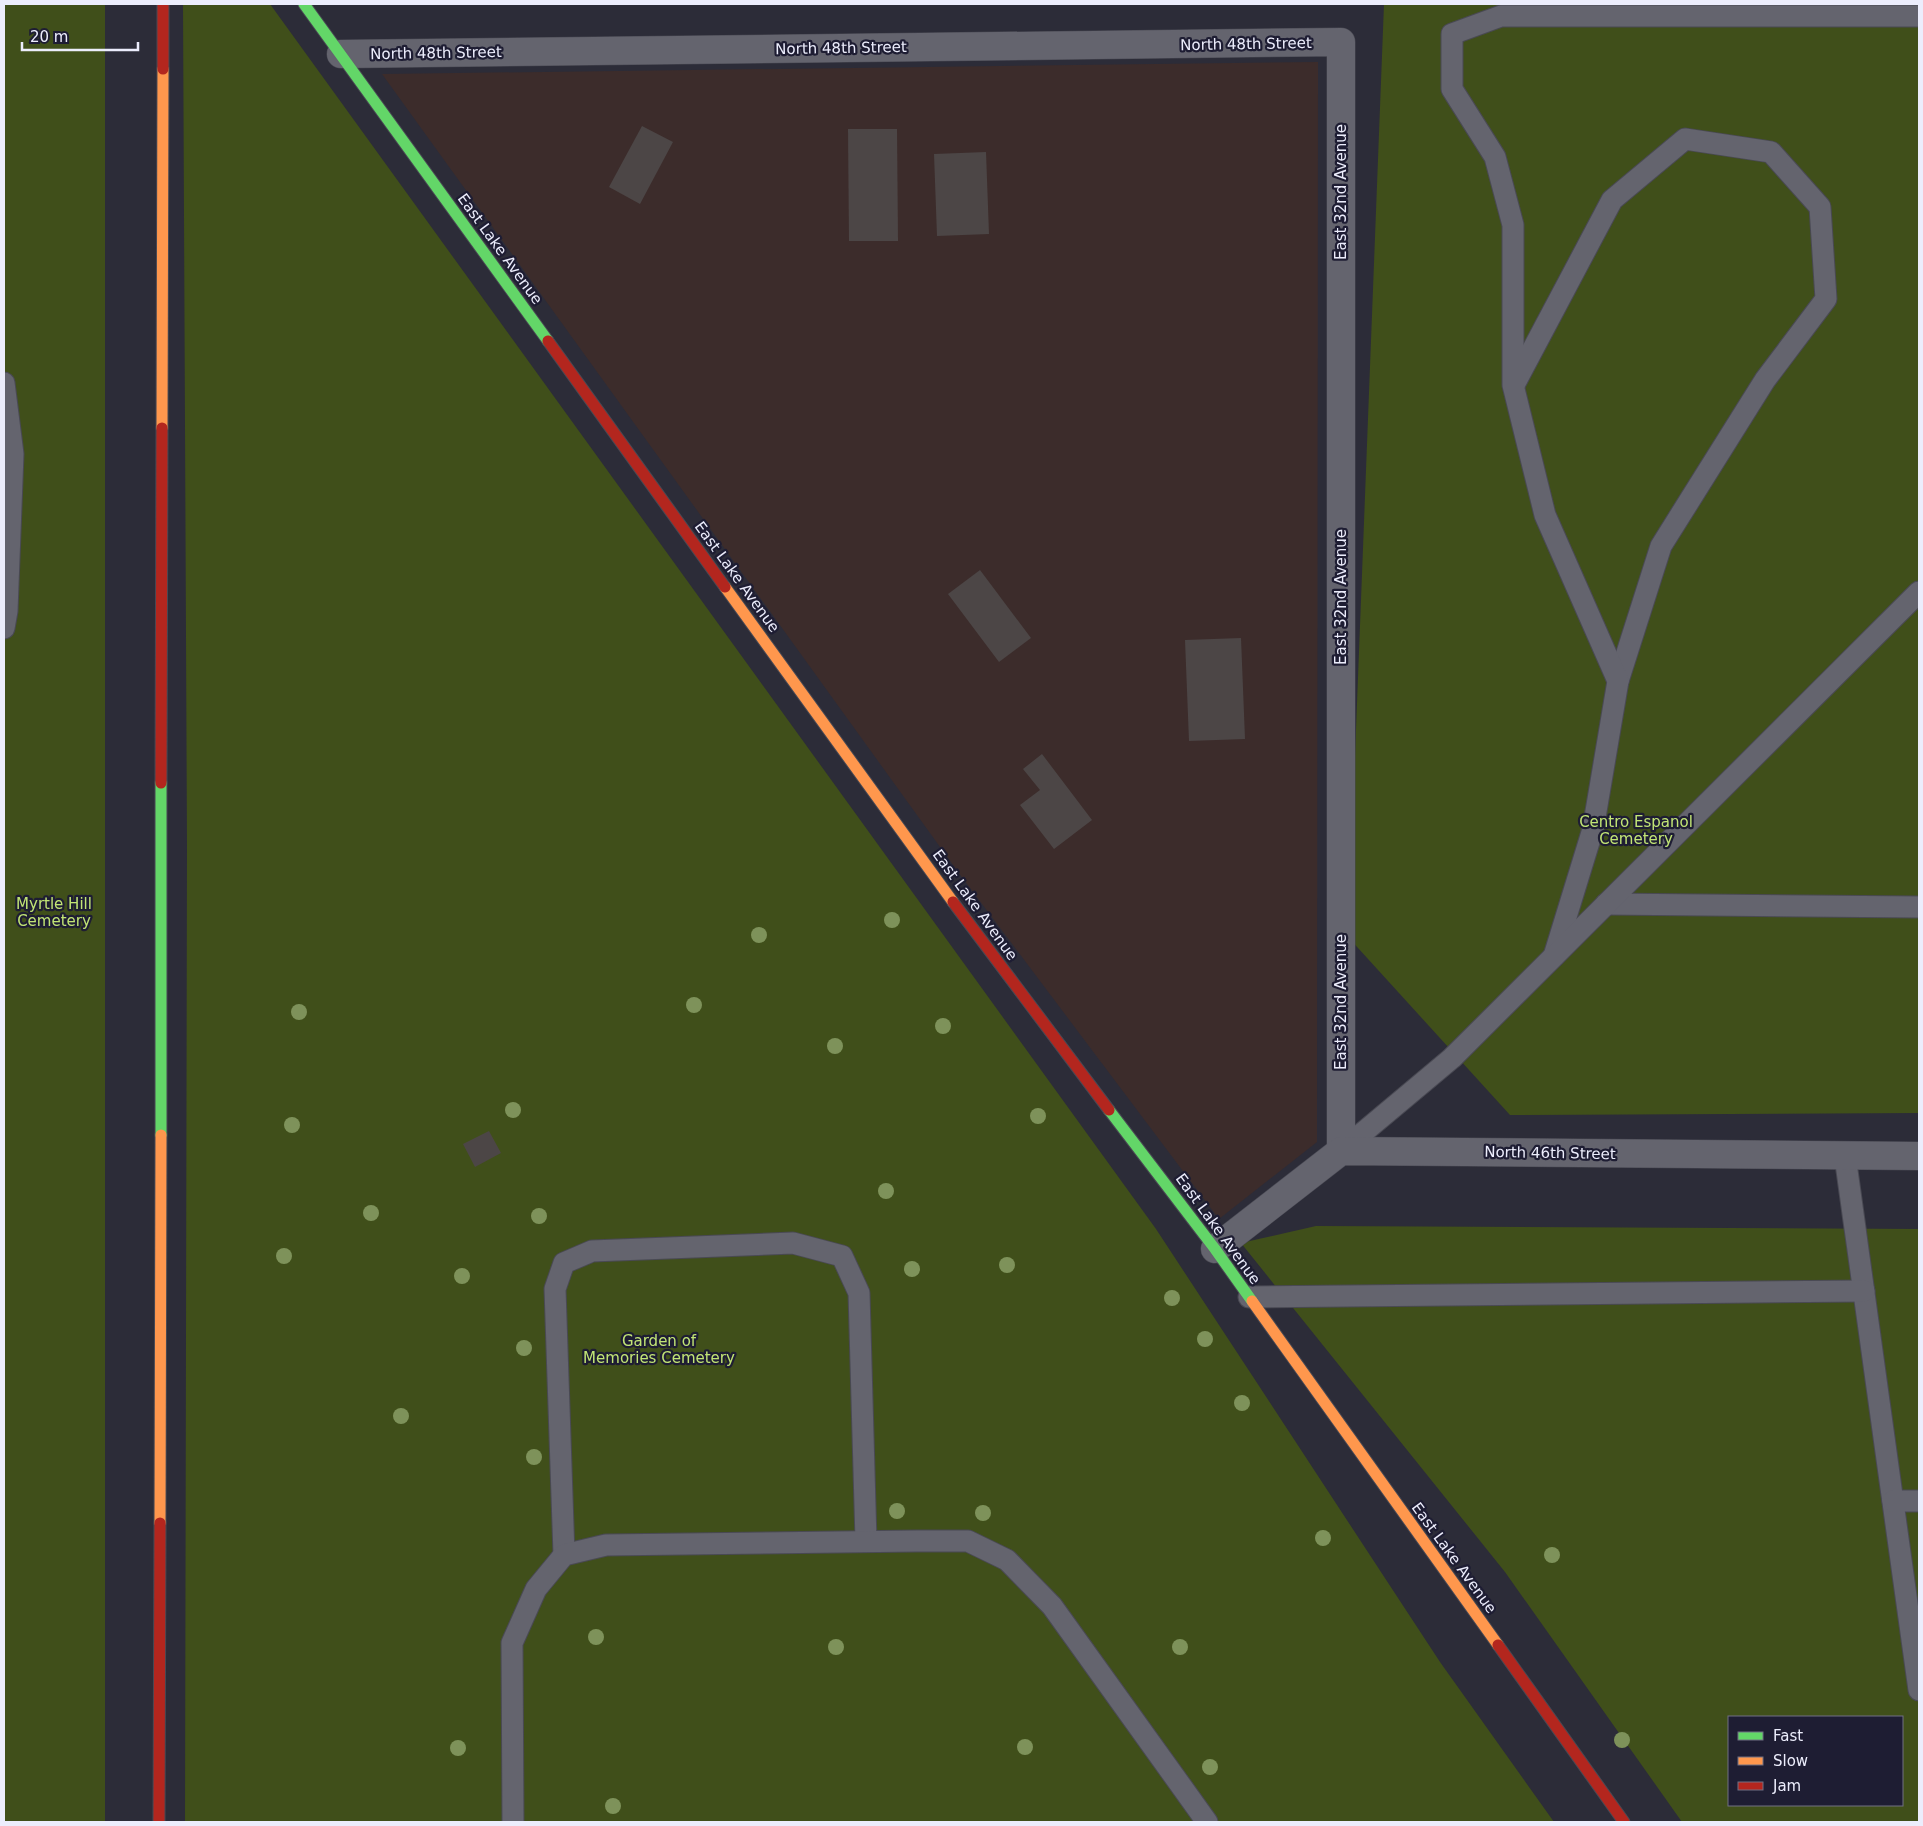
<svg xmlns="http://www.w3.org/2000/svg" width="1923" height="1826" viewBox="0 0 1923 1826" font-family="'DejaVu Sans',sans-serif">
	<rect width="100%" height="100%" fill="#2c2c38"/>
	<polygon fill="#3c2c2b" points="1318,62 1317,1142 1219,1219 961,876 382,74"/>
	<g fill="#404f1a" fill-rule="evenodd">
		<rect x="4" y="4" width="101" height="1818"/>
		<polygon points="183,4 270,4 1156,1229 1440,1662 1554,1822 185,1822 187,847"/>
		<polygon points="1384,4 1919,4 1919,1113 1510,1115 1348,937"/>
		<path d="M 1316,1226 L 1919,1229 L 1919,1822 L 1682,1822 L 1505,1572 L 1241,1243 ZM 1729,1717 L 1902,1717 L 1902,1805 L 1729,1805 Z"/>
	</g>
	<g fill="#4c4646">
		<polygon points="642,126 673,142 640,204 609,187"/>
		<polygon points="848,129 897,129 898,241 849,241"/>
		<polygon points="986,152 989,234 937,236 934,154"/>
		<polygon points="980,570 1031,638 999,662 948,594"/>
		<polygon points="1241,638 1245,739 1189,741 1185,640"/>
		<polygon points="1042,754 1092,820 1054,849 1020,805 1040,790 1023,769"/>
		<polygon points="489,1131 501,1153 475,1167 463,1144"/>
	</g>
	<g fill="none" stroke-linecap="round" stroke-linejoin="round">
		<g stroke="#494953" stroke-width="23">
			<g id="lane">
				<polyline points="4,383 13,454 7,611 4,628"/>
				<polyline points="1515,383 1612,200 1685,139 1771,152 1820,207 1826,299 1765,380 1661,546 1618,681"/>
				<polyline points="1606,904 1919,907"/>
				<polyline points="1554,956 1593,829 1618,681 1545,515 1513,385 1513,225 1495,157 1452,89 1452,34 1501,16 1919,16"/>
				<polyline points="1341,1151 1452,1058 1919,592"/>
				<polyline points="1845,1156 1919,1690"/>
				<polyline points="1249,1297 1864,1291"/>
				<polyline points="1893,1501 1919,1501"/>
				<polyline points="564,1555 555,1289 564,1263 592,1251 793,1243 842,1256 859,1293 866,1541"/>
				<polyline points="513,1822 512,1643 536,1589 564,1555 606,1545 917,1541 968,1541 1007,1560 1052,1606 1207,1822"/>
			</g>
		</g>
		<g stroke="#494953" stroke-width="29">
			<g id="street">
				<polyline points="341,54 1341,42 1341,1151"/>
				<polyline points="1215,1249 1341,1151 1919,1156"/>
			</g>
		</g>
		<g stroke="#494953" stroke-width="13">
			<g id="fast">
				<polyline points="304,4 548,341"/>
				<polyline points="1109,1110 1215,1249 1252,1301"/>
				<polyline points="161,1135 161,783"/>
			</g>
		</g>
		<g stroke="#494953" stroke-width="13">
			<g id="slow">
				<polyline points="162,428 163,69"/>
				<polyline points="725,587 953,902"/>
				<polyline points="1252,1301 1498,1645"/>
				<polyline points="160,1523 161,1135"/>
			</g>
		</g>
		<g stroke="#494953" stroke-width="13">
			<g id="jam">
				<polyline points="163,69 163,4"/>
				<polyline points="548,341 725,587"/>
				<polyline points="161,783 162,428"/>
				<polyline points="953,902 1109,1110"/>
				<polyline points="1498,1645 1624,1822"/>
				<polyline points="159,1822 160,1523"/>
			</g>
		</g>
		<use href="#lane" stroke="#64646e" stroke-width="21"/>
		<use href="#street" stroke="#64646e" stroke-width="28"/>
		<use href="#fast" stroke="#63d668" stroke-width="11"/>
		<use href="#slow" stroke="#ff974d" stroke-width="11"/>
		<use href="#jam" stroke="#b3261e" stroke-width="11"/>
	</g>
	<g fill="#7e925a">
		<circle cx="892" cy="920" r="8"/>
		<circle cx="759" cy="935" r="8"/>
		<circle cx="694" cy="1005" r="8"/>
		<circle cx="299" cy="1012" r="8"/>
		<circle cx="943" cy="1026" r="8"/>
		<circle cx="835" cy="1046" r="8"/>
		<circle cx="513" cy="1110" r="8"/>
		<circle cx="1038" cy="1116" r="8"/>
		<circle cx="292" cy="1125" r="8"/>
		<circle cx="886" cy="1191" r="8"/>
		<circle cx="371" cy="1213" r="8"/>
		<circle cx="539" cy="1216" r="8"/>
		<circle cx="284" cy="1256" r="8"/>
		<circle cx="1007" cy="1265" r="8"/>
		<circle cx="912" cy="1269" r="8"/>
		<circle cx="462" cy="1276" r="8"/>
		<circle cx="1172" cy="1298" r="8"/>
		<circle cx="1205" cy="1339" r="8"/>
		<circle cx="524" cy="1348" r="8"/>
		<circle cx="1242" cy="1403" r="8"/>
		<circle cx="401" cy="1416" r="8"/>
		<circle cx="534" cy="1457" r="8"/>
		<circle cx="897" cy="1511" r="8"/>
		<circle cx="983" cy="1513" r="8"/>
		<circle cx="1323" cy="1538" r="8"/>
		<circle cx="1552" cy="1555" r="8"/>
		<circle cx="596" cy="1637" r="8"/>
		<circle cx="836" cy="1647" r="8"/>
		<circle cx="1180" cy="1647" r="8"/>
		<circle cx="1622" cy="1740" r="8"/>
		<circle cx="1025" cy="1747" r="8"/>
		<circle cx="458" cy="1748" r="8"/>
		<circle cx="1210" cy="1767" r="8"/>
		<circle cx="613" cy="1806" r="8"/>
	</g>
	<g text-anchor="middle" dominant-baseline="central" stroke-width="4.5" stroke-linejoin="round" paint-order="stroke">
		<g font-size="15" fill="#ecedfc" stroke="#1e1d33">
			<text transform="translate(1246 44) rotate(-1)">North 48th Street</text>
			<text transform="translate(841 48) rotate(-1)">North 48th Street</text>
			<text transform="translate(436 53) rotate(-1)">North 48th Street</text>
			<text transform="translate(1341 192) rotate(-90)">East 32nd Avenue</text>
			<text transform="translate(500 249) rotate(54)">East Lake Avenue</text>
			<text transform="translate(737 577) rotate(54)">East Lake Avenue</text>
			<text transform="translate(1341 597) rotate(-90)">East 32nd Avenue</text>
			<text transform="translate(975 905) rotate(54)">East Lake Avenue</text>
			<text transform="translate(1341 1002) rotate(-90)">East 32nd Avenue</text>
			<text transform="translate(1550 1153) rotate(1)">North 46th Street</text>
			<text transform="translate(1218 1229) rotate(54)">East Lake Avenue</text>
			<text transform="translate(1454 1558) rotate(54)">East Lake Avenue</text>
		</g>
		<g font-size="15" fill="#c2e575" stroke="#1e1d33">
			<text x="1636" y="822">Centro Espanol<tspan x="1636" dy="17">Cemetery</tspan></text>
			<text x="54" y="904">Myrtle Hill<tspan x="54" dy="17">Cemetery</tspan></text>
			<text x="659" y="1341">Garden of<tspan x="659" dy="17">Memories Cemetery</tspan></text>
		</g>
	</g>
	<rect width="1923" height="1826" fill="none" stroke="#ecedfc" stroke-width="10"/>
	<rect x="1728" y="1716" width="175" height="90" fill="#1e1d33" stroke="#707083"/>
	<rect x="1738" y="1732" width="25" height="8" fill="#63d668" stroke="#707083"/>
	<text x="1773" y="1741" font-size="15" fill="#ecedfc">Fast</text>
	<rect x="1738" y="1757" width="25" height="8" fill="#ff974d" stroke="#707083"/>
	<text x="1773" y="1766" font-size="15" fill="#ecedfc">Slow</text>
	<rect x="1738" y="1782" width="25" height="8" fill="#b3261e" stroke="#707083"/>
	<text x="1773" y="1791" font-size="15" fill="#ecedfc">Jam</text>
	<path d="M22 42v8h116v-8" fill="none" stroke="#ecedfc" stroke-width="2.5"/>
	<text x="30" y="42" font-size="15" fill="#ecedfc" stroke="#1e1d33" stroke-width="4" paint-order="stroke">20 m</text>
</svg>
